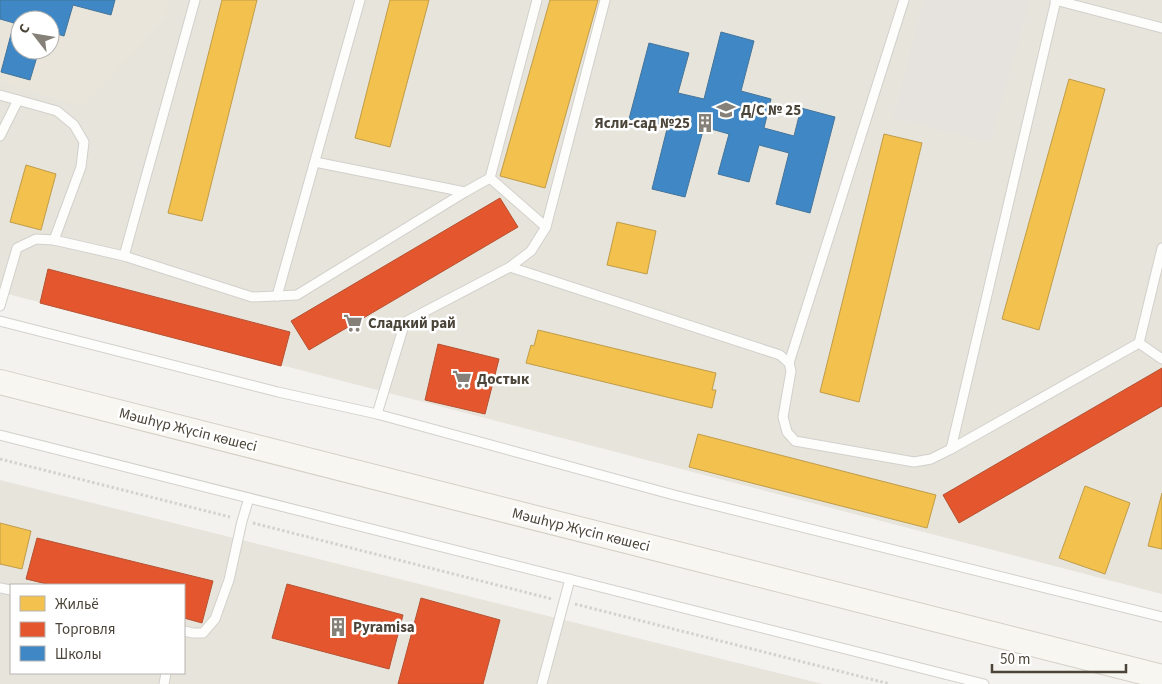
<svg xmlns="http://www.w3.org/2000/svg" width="1162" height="684" viewBox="0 0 1162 684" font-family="'Source Sans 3',sans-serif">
	<rect width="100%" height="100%" fill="#f4f2ee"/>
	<g fill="#e7e4dc" fill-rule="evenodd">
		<path d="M 0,0 L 1162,0 L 1162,594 L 0,292 ZM 20,20 L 50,20 L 50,50 L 20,50 Z"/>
		<path d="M 0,480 L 823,684 L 0,684 ZM 11,585 L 184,585 L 184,673 L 11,673 Z"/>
	</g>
	<path fill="#eae5da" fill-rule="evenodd" d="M 0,0 L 169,0 L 164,19 L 83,107 L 0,81 ZM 20,20 L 50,20 L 50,50 L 20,50 Z"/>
	<polygon fill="#e6e3df" points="924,0 1025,0 1030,1 990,143 893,117"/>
	<g fill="#f2c14e" stroke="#c09c48">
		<polygon points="222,0 257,0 202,221 168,213"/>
		<polygon points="390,0 429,0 390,147 355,138"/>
		<polygon points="550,0 598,0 545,188 500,176"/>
		<polygon points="1069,79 1105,89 1039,330 1002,319"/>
		<polygon points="884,134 922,143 859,402 820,392"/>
		<polygon points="26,165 56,174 41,230 10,222"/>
		<polygon points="617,222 656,231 647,274 607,265"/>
		<polygon points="538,330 716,373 712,390 716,390 712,408 526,363 531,345 534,346"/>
		<polygon points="698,434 936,495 927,528 689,467"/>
		<polygon points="1085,486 1130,503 1105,574 1059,558"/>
		<polygon points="1162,493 1162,549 1148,546"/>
		<polygon points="0,523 31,531 22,569 0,564"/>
	</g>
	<g fill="#e4572e" stroke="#b65131">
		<polygon points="500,198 518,227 309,350 291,321"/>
		<polygon points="48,269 290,332 281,366 40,303"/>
		<polygon points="438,344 499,359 485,414 425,400"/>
		<polygon points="1162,368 1162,406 959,523 943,495"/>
		<polygon points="37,538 213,581 202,623 184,618 184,585 51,585 26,579"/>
		<polygon points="287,584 403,615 389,669 272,638"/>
		<polygon points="421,598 500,620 483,684 398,684"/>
	</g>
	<g fill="#3f88c5" stroke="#43749b">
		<polygon points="0,0 115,0 111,15 73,5 64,36 50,32 50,20 20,20 20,50 39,50 30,80 1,72 14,23 0,19"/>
		<polygon points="721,32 754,41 741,91 771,99 764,128 794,136 801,108 835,117 810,213 776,204 789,153 759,145 749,182 718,174 729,134 704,127 685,197 652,189 667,129 629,119 649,43 689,53 678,93 704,99"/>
	</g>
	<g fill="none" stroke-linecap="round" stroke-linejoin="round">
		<g stroke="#d2d0cb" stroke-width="11">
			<g id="service">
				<polyline points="1055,0 1162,28"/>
				<polyline points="0,95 57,111 74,125 84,142 81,167 54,240"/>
				<polyline points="0,136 18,100"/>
				<polyline points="315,162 465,192"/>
				<polyline points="490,178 546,227"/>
				<polyline points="1162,248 1139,343 1162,359"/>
				<polyline points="124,256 195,0"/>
				<polyline points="510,267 780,355 789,363 791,371 783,417 787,432 795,441 914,462 931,459 951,449 1139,343"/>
				<polyline points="277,296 360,0"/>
				<polyline points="0,306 17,248 36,239 54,240 124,256 252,297 297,295 465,192 490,178 537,0"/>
				<polyline points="0,321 278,392 377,414 674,495 1162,617"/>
				<polyline points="789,363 904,0"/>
				<polyline points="377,414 405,322 510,267 531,251 546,227 605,0"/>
				<polyline points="0,435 984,684"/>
				<polyline points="951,449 1056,0"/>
				<polyline points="0,588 11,590"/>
				<polyline points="184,631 193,633 203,633 215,619 229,580 242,521 249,498"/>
				<polyline points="164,684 166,673"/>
				<polyline points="542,684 570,579"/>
			</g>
		</g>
		<g stroke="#d3cfc5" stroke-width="26">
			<polyline id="secondary" points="0,382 1162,677"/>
		</g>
		<g stroke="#d3d2cc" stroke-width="3" stroke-dasharray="2.5 2.5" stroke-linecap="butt">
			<polyline points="0,459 230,517"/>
			<polyline points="253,523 552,599"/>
			<polyline points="575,604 890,684"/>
		</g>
		<use href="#service" stroke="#fdfdfc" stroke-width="9"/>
		<use href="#secondary" stroke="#f7f6f1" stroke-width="24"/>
	</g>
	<defs>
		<g id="school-bare" transform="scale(1.5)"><path d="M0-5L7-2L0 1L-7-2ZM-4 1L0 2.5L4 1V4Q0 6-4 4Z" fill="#868178" stroke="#fff" stroke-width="2.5" paint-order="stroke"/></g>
		<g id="building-bare" transform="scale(1.5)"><path d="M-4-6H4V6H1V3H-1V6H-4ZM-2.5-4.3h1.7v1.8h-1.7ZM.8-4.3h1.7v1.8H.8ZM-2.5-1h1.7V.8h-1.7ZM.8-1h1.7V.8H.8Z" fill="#868178" stroke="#fff" stroke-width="2.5" paint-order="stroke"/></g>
		<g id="supermarket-bare" transform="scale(1.5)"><path d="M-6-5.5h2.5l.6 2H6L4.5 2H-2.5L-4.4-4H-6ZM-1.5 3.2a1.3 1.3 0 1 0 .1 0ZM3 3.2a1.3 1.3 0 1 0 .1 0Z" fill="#868178" stroke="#fff" stroke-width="2.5" paint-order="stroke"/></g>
	</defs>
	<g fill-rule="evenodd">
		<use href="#school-bare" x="726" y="110"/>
		<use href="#building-bare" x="705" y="123"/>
		<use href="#supermarket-bare" x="353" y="323"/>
		<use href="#supermarket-bare" x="462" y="379"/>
		<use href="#building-bare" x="338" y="627"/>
	</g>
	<g text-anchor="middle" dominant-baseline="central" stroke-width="5" stroke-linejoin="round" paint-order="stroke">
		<g font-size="15" font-weight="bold" fill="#4b4439" stroke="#fff" text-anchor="start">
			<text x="741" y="110">Д/С № 25</text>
			<text x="690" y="123" text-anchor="end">Ясли-сад №25</text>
			<text x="368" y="323">Сладкий рай</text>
			<text x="477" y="379">Достык</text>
			<text x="353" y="627">Pyramisa</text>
		</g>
		<g font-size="15" fill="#4b4439" stroke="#fff">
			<text transform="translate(188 430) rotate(14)">Мәшһүр Жүсіп көшесі</text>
			<text transform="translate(581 530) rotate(14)">Мәшһүр Жүсіп көшесі</text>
		</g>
	</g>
	<rect x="10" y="584" width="175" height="90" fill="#ffffff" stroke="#b7b4b0"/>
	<rect x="20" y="596" width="25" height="15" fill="#f2c14e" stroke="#b7b4b0"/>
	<text x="55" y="609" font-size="15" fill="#4b4439">Жильё</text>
	<rect x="20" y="622" width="25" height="15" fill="#e4572e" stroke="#b7b4b0"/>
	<text x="55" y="634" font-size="15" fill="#4b4439">Торговля</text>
	<rect x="20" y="646" width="25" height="15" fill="#3f88c5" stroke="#b7b4b0"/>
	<text x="55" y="659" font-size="15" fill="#4b4439">Школы</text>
	<g transform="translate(35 35) rotate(301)"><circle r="24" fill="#ffffff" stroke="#b7b4b0"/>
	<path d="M0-4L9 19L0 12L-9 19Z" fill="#868178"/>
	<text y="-8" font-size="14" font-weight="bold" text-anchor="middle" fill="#4b4439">С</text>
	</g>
	<path d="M992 664v8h134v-8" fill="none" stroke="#4b4439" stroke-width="2.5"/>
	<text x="1000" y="664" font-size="15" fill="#4b4439" stroke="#ffffff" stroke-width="4" paint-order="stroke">50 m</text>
</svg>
